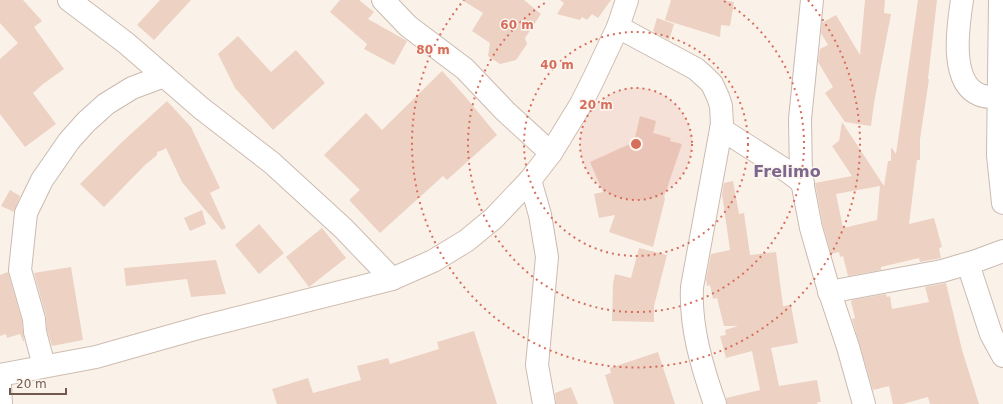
<svg xmlns="http://www.w3.org/2000/svg" width="1003" height="404" viewBox="0 0 1003 404" font-family="'DejaVu Sans',sans-serif">
	<rect width="100%" height="100%" fill="#faf2e9"/>
	<g fill="#edd1c3" fill-rule="evenodd">
		<polygon points="0,0 23,0 42,21 34,27 64,69 43,84 33,93 56,124 25,147 0,114 0,59 18,43 0,23"/>
		<polygon points="160,0 191,0 154,40 137,25"/>
		<polygon points="340,0 359,0 374,12 368,19 407,41 394,65 364,49 367,44 330,12"/>
		<polygon points="462,0 524,0 541,14 525,38 527,44 516,60 500,64 488,56 490,43 472,31 483,13"/>
		<polygon points="560,0 611,0 598,18 592,14 587,20 582,17 580,20 557,14 564,3"/>
		<polygon points="671,0 723,0 734,2 730,26 721,25 720,37 665,20"/>
		<polygon points="865,0 885,0 884,13 891,14 874,103 871,126 845,122 825,93 833,87 818,62 820,49 828,45 821,33 822,23 836,15 860,55"/>
		<path d="M 918,0 L 937,0 L 928,79 L 929,79 L 920,139 L 920,160 L 917,160 L 909,224 L 934,218 L 942,247 L 939,248 L 941,258 L 920,262 L 919,258 L 881,267 L 881,270 L 848,276 L 843,256 L 840,257 L 839,252 L 831,254 L 823,225 L 815,183 L 852,176 L 832,146 L 839,141 L 842,122 L 884,186 L 888,161 L 891,161 L 891,147 L 896,154 ZM 880,186 L 877,220 L 843,228 L 836,194 Z"/>
		<polygon points="657,18 674,24 669,40 653,31"/>
		<polygon points="238,36 271,72 296,50 325,83 273,130 235,88 218,54"/>
		<polygon points="442,71 463,94 497,135 447,180 443,176 380,233 350,201 350,199 360,190 324,155 366,113 382,130"/>
		<polygon points="167,101 191,127 220,188 210,193 226,228 222,230 182,182 166,148 163,150 157,152 157,155 145,165 104,207 80,184 121,143"/>
		<polygon points="640,116 656,121 653,133 671,138 670,141 682,144 664,197 665,199 653,247 609,232 615,215 599,218 594,194 603,192 590,162 634,142"/>
		<polygon points="733,181 739,214 744,213 750,255 776,252 783,306 791,305 798,343 771,348 779,386 817,380 821,402 817,402 818,404 727,404 726,398 760,390 752,351 726,358 720,336 726,335 725,330 738,326 724,326 717,298 713,299 710,285 707,286 706,279 711,254 730,250 722,194 724,183"/>
		<polygon points="10,190 20,196 14,212 1,206"/>
		<polygon points="202,210 206,224 190,231 184,218"/>
		<polygon points="259,224 284,253 259,274 235,245"/>
		<polygon points="322,228 346,258 309,287 286,257"/>
		<polygon points="639,248 667,255 654,306 654,322 612,321 613,283 615,274 631,278"/>
		<polygon points="216,260 226,294 191,297 187,279 126,286 124,268"/>
		<polygon points="71,267 83,340 52,346 47,330 46,316 34,273"/>
		<polygon points="8,272 22,321 24,341 23,341 20,334 7,338 6,334 0,336 0,275"/>
		<polygon points="946,283 962,350 979,404 930,404 928,397 903,404 893,404 889,386 873,390 852,319 855,318 851,302 852,300 886,294 887,297 890,296 892,309 929,302 925,287"/>
		<polygon points="474,331 497,404 277,404 272,389 308,378 313,393 361,380 357,366 388,358 390,364 439,349 437,342"/>
		<polygon points="658,352 675,404 614,404 605,375 611,373 610,368"/>
		<polygon points="571,387 578,404 556,404 555,393"/>
	</g>
	<g fill="none" stroke-linecap="round" stroke-linejoin="round">
		<g stroke="#cbbab0" stroke-width="24">
			<g id="street">
				<polyline points="69,0 126,43 201,108 272,163 344,229 392,279"/>
				<polyline points="383,0 408,26 465,69 505,111 551,153"/>
				<polyline points="812,0 800,119 801,176 811,228 828,287 848,347 864,404"/>
				<path d="M 962,0 C 958,26 949,83 980,95 C 985,97 993,97 999,98"/>
				<polyline points="1000,0 998,155 1003,203"/>
				<path d="M 618,27 L 696,69 L 705,77 L 712,84 L 718,97 L 721,106 L 722,124 L 692,287 C 690,327 702,367 715,404"/>
				<polyline points="721,129 787,171 803,183"/>
				<polyline points="530,180 540,215 547,257 537,365 544,404"/>
				<polyline points="968,264 991,334 1003,356"/>
				<polyline points="829,292 942,271 976,261 1003,251"/>
				<polyline points="44,366 35,332 34,319 20,270 26,213 42,180 69,141 86,122 106,104 132,88 164,76"/>
				<polyline points="0,386 1,404"/>
			</g>
		</g>
		<g stroke="#cfbcb1" stroke-width="24">
			<polyline id="secondary" points="0,375 96,357 202,327 392,279 433,261 466,241 494,218 530,180 551,153 581,104 594,78 618,27 627,0"/>
		</g>
		<use href="#street" stroke="#fff" stroke-width="22"/>
		<use href="#secondary" stroke="#fff" stroke-width="22"/>
	</g>
	<circle cx="636" cy="144" r="56" fill="#d66e5c" fill-opacity=".12"/>
	<g fill="none" stroke="#d66e5c" stroke-width="2" stroke-dasharray="2 4">
		<circle cx="636" cy="144" r="56"/>
		<circle cx="636" cy="144" r="112"/>
		<path d="M724 1A168 168 0 1 1 548 1"/>
		<path d="M808 0A224 224 0 1 1 464 0"/>
	</g>
	<g text-anchor="middle" dominant-baseline="central" stroke-width="3" stroke-linejoin="round" paint-order="stroke">
		<g font-size="16" font-weight="bold" fill="#7d678d" stroke="#fdf6ef">
			<text x="787" y="171">Frelimo</text>
		</g>
	</g>
	<circle cx="636" cy="144" r="6" fill="#d66e5c" stroke="#fdf6ef" stroke-width="2"/>
	<g font-size="12" text-anchor="middle" font-weight="bold" fill="#d66e5c" stroke="#fdf6ef" stroke-width="3" stroke-linejoin="round" paint-order="stroke">
		<text x="517" y="29">60 m</text>
		<text x="433" y="54">80 m</text>
		<text x="557" y="69">40 m</text>
		<text x="596" y="109">20 m</text>
	</g>
	<path d="M10 388v6h56v-6" fill="none" stroke="#72594f" stroke-width="2"/>
	<text x="16" y="388" font-size="12" fill="#72594f" stroke="#fdf6ef" stroke-width="3" paint-order="stroke">20 m</text>
</svg>
